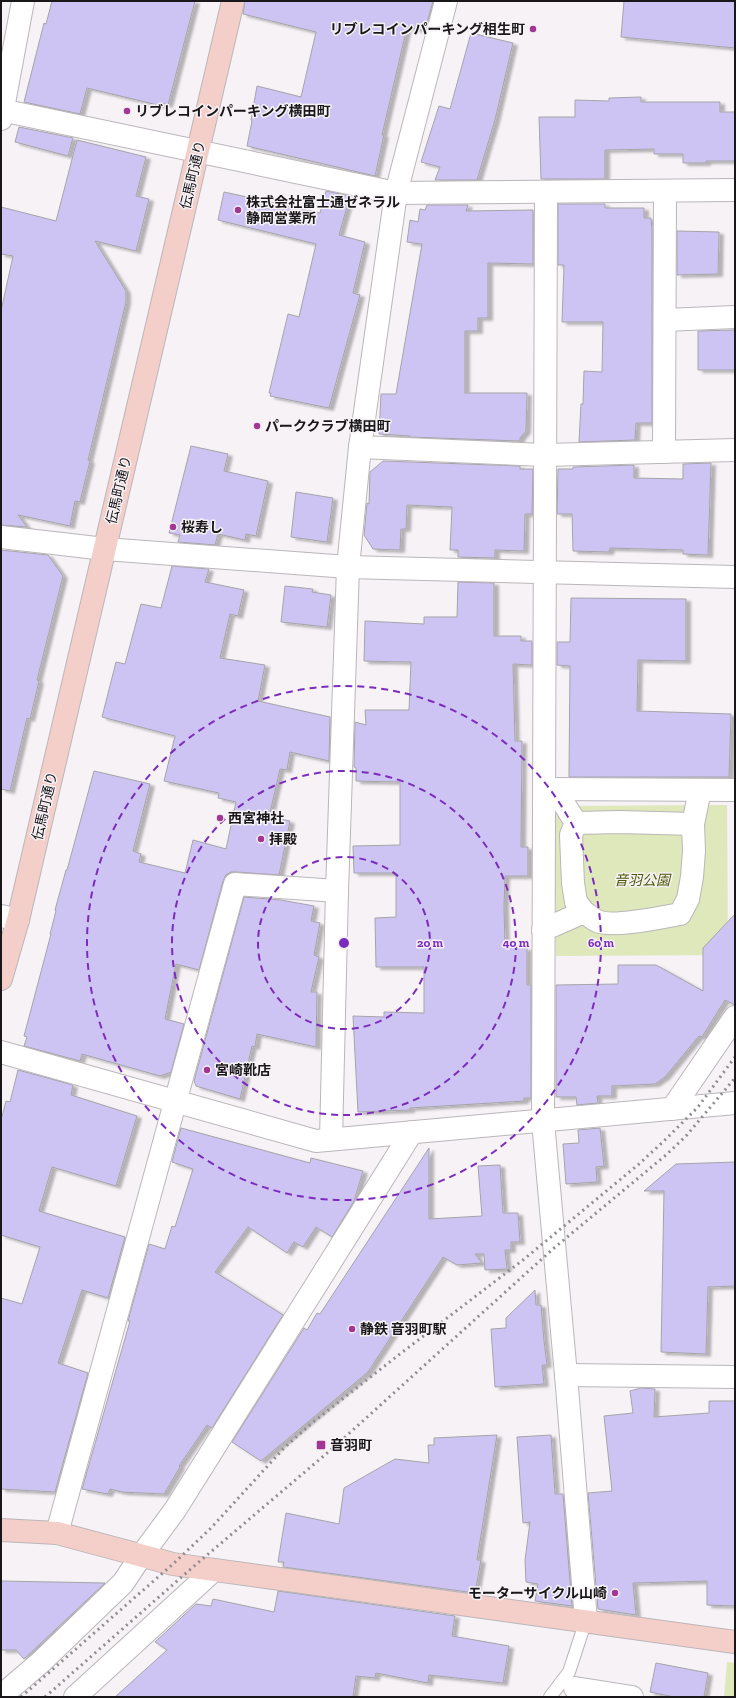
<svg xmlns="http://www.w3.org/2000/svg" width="736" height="1698" viewBox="0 0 736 1698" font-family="'Zilla Slab','Noto Sans JP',serif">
	<defs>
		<filter id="shadow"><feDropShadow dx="4.5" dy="2.5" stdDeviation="1" flood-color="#0004"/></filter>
	</defs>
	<rect width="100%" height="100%" fill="#f7f2f6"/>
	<g fill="#dee8bb">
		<polygon points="727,805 728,955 556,956 555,806"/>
		<polygon points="727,1662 735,1663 735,1697 724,1697"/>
	</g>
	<g fill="#cec4f3" stroke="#a5a4a9" filter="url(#shadow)">
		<polygon points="52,1 195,1 168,105 162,103 162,106 87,88 80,114 24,102 44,23 46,24"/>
		<polygon points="245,1 433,1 425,31 407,27 382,135 384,135 375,176 247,146 252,121 251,120 257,86 301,97 316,32 243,14"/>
		<polygon points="624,1 735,1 735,48 621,37"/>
		<polygon points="471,33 513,43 495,120 477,180 435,180 440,167 421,162 439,106 450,109"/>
		<polygon points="641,97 641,102 720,102 720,112 735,112 735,161 706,161 706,163 683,163 683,154 654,154 654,149 605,150 605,179 541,179 539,117 575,117 575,100 609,101 609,98"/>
		<polygon points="19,127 73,138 68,156 15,142"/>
		<polygon points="77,140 146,157 136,196 149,199 136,251 95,241 126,291 126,302 88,460 90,461 83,489 80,502 75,501 70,526 18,515 27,527 1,525 1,311 13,256 1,254 1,207 56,221"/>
		<polygon points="326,191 350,196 339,235 365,242 353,293 360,295 329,408 270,396 271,393 269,393 288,314 299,317 316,244 218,220 224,192 320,213"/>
		<polygon points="558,204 605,204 605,208 644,208 644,218 651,218 652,231 652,423 636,423 635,440 579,442 581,404 583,404 584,371 602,372 603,322 562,322 564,265 558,265"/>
		<polygon points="427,205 468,205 466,211 533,210 533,264 488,263 488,318 478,318 478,331 465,331 465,393 527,393 526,431 520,438 520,441 409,437 410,436 379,434 381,394 396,394 422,244 407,242 410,220 418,222 420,209 425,210"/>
		<polygon points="677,231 719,232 718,274 677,275"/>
		<polygon points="735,330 735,370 698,370 698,331"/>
		<polygon points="191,446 228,454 224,471 268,481 256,536 246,534 245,540 218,534 215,545 178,542 180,535 169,533"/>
		<polygon points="383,461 520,466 520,469 533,469 532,514 525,514 524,551 495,550 495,558 458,557 458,550 450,550 452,507 407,505 406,529 401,529 400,550 373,549 364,535 367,503 369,504 370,472"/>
		<polygon points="711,463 708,555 683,554 683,550 610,548 609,552 573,551 572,514 557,514 558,469 573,469 573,467 634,465 634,478 683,479 683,464"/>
		<polygon points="296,492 333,498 327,542 291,537"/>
		<polygon points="1,550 48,555 63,576 37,680 39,681 36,694 30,719 27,718 10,791 1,789"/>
		<polygon points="172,566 209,569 205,582 244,590 238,616 230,614 220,658 265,665 258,701 330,717 329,761 290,752 287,770 280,769 269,817 290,821 279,875 236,872 231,872 226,875 223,881 199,970 176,964 165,1019 184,1024 171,1072 160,1076 82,1054 80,1061 24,1046 27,1037 24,1036 51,934 50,934 56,911 55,910 66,870 67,870 94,771 150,784 133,851 141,854 139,862 185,873 193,840 226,849 236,802 218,798 219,793 164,781 175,736 102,717 116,662 125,664 141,604 161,608"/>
		<polygon points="458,582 494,583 494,636 521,636 521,641 532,641 532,665 513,664 515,741 522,741 521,847 528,847 528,876 505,876 504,907 505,948 527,948 527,985 531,985 531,1098 524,1098 524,1101 410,1108 410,1110 358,1112 353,1016 384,1017 384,1012 424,1013 424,967 376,967 375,918 396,917 396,873 354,873 353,846 400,845 400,782 356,781 356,768 354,767 355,722 366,725 365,710 409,710 411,662 364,661 365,621 424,624 424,617 457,617"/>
		<polygon points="285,586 313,589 312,592 331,595 327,627 281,622"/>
		<polygon points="571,598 686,599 686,661 638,660 637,711 731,714 729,777 569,777 570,666 557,665 557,642 570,642"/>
		<polygon points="244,897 281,900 314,906 311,921 320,923 314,955 319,957 311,992 317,992 316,1047 257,1034 255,1047 252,1046 240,1099 196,1086 194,1081"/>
		<polygon points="735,914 735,1005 725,1000 702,1037 699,1036 665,1077 655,1084 612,1086 612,1096 597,1096 598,1103 577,1105 576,1097 556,1097 556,985 618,984 618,965 656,965 703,991 703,948"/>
		<polygon points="18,1070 73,1085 71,1095 137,1116 116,1186 52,1167 39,1211 125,1237 108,1298 82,1290 58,1363 88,1373 55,1492 1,1489 1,1298 22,1304 40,1247 1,1235 1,1120 6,1101 10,1102"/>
		<polygon points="181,1128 310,1163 311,1158 363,1171 354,1201 332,1237 316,1227 303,1247 294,1242 287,1253 248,1227 215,1272 283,1315 212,1428 207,1425 179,1466 180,1467 164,1494 122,1492 110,1489 108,1494 82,1489 130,1321 128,1321 149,1244 165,1249 172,1226 175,1227 193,1169 172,1162"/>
		<polygon points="600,1128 604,1166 596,1167 597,1182 566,1184 563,1144 579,1143 578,1130"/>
		<polygon points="429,1148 429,1219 482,1216 478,1166 500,1165 503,1213 518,1213 520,1242 511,1242 511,1250 505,1250 507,1269 485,1270 484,1254 475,1254 482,1263 457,1265 443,1257 368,1372 261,1461 232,1442 304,1328 307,1330 317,1313 320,1314"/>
		<polygon points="735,1162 735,1286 708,1287 706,1354 661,1352 664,1191 644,1191 676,1164"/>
		<polygon points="535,1290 536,1305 541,1305 544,1341 547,1365 542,1365 544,1384 495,1387 491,1329 506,1328 506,1318"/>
		<polygon points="641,1388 655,1389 654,1417 709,1413 709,1401 735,1401 735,1606 707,1605 707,1581 633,1583 636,1615 598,1609 588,1493 612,1491 604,1416 633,1413 630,1391"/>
		<polygon points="497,1435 477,1560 481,1560 475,1593 283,1567 284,1562 278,1562 286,1513 339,1524 344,1488 395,1459 429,1463 428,1445 434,1445 434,1438"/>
		<polygon points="551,1435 555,1494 563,1494 572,1606 535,1601 538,1584 526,1582 525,1560 530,1522 523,1523 517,1437"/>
		<polygon points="1,1581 105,1583 24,1659 16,1650 1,1650"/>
		<polygon points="278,1591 455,1616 452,1636 509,1646 503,1683 429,1675 428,1683 376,1673 375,1678 356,1676 353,1697 115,1697 167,1650 155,1642 196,1604 211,1606 213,1599 274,1612"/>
		<polygon points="656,1663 708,1673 704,1697 674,1697 650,1692"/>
	</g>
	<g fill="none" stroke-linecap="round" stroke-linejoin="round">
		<g stroke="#bab6ba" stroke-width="14">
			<polyline id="lane" points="550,1697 569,1672 586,1620"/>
		</g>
		<g stroke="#bab6ba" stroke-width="24">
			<g id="street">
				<polyline points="1,110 396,193 735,190"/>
				<polyline points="1,119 23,1"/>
				<polyline points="546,192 543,1122 566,1375 586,1620"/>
				<polyline points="665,320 735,317"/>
				<polyline points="360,447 545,455 735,450"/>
				<polyline points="664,452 665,191"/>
				<polyline points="1,537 105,549 348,567 735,577"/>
				<polyline points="544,789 735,790"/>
				<polyline points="558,789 561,799 576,823 620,822 693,824"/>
				<polyline points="576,823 571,835 573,883 576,902 584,912"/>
				<polyline points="1,916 18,920"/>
				<path d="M 543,930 L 584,912 C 588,915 593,919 597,921 C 612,928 663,917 680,914 L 688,899 L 692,877 L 694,851 L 693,824 L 700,790"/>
				<polyline points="1,1052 316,1141 735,1103"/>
				<polyline points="672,1109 735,1017"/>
				<polyline points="331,1139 337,891 348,567 360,447 396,193 446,1"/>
				<polyline points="566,1375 735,1377"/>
				<polyline points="57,1533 235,884 337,891"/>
				<polyline points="575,1688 632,1697"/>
				<polyline points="1,1696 41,1662 123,1583 141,1556 175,1510 412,1132"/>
				<polyline points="75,1697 214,1570"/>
			</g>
		</g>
		<g stroke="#bab6ba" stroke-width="24">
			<g id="secondary">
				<polyline points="1,979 18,920 48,791 233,1"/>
				<polyline points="1,1530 57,1533 173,1564 193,1567 735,1642"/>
			</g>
		</g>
		<use href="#lane" stroke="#fff" stroke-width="12"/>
		<use href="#street" stroke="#fff" stroke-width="22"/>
		<use href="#secondary" stroke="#f4cec8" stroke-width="22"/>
		<g stroke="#908c8f" stroke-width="3" stroke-dasharray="2 4" stroke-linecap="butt">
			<polyline points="21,1697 173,1564 211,1528 284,1448 312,1423 396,1357 523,1260 639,1164 666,1139 698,1107 735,1057"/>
			<polyline points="45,1697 193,1567 333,1448 554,1248 666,1155 686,1136 735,1078"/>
		</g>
	</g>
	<g fill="none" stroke="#7b2cbf" stroke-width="2" stroke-dasharray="7 5">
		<circle cx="344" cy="943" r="86"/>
		<circle cx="344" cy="943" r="172"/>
		<circle cx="344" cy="943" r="257"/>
	</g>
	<g fill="#a33695" stroke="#f7f2f6" stroke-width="1.5">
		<circle cx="533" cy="29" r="4"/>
		<circle cx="127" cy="111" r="4"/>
		<circle cx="238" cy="210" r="4"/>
		<circle cx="257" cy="426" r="4"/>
		<circle cx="173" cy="527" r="4"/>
		<circle cx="220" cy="818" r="4"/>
		<circle cx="261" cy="839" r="4"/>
		<circle cx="207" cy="1070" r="4"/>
		<circle cx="352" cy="1329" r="4"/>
		<rect x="316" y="1440" width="10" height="10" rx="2"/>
		<circle cx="615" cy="1593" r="4"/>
	</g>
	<g text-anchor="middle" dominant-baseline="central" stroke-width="3" stroke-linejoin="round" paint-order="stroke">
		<g font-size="14" font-weight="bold" fill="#191719" stroke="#f7f2f6" text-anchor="start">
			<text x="525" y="29" text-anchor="end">リブレコインパーキング相生町</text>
			<text x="135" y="111">リブレコインパーキング横田町</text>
			<text x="246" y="202">株式会社富士通ゼネラル<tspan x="246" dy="16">静岡営業所</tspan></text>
			<text x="265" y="426">パーククラブ横田町</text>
			<text x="181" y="527">桜寿し</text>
			<text x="228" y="818">西宮神社</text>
			<text x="269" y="839">拝殿</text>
			<text x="215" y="1070">宮崎靴店</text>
			<text x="360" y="1329">静鉄 音羽町駅</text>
			<text x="330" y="1445">音羽町</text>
			<text x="607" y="1593" text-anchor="end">モーターサイクル山崎</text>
		</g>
		<g font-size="14" fill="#191719" stroke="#f7f2f6">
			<text transform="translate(193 175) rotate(-77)">伝馬町通り</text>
			<text transform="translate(119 490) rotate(-77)">伝馬町通り</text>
			<text transform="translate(45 806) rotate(-77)">伝馬町通り</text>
		</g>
		<g font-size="14" font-style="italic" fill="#4e5807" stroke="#f7f2f6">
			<text x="642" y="880">音羽公園</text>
		</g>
	</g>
	<circle cx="344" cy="943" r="6" fill="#7b2cbf" stroke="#f7f2f6" stroke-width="2"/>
	<g font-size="12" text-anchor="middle" font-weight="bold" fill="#7b2cbf" stroke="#f7f2f6" stroke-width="3" stroke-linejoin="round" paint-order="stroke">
		<text x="430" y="947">20 m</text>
		<text x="516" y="947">40 m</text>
		<text x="601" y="947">60 m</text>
	</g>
	<rect width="736" height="1698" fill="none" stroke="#191719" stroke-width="4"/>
</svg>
